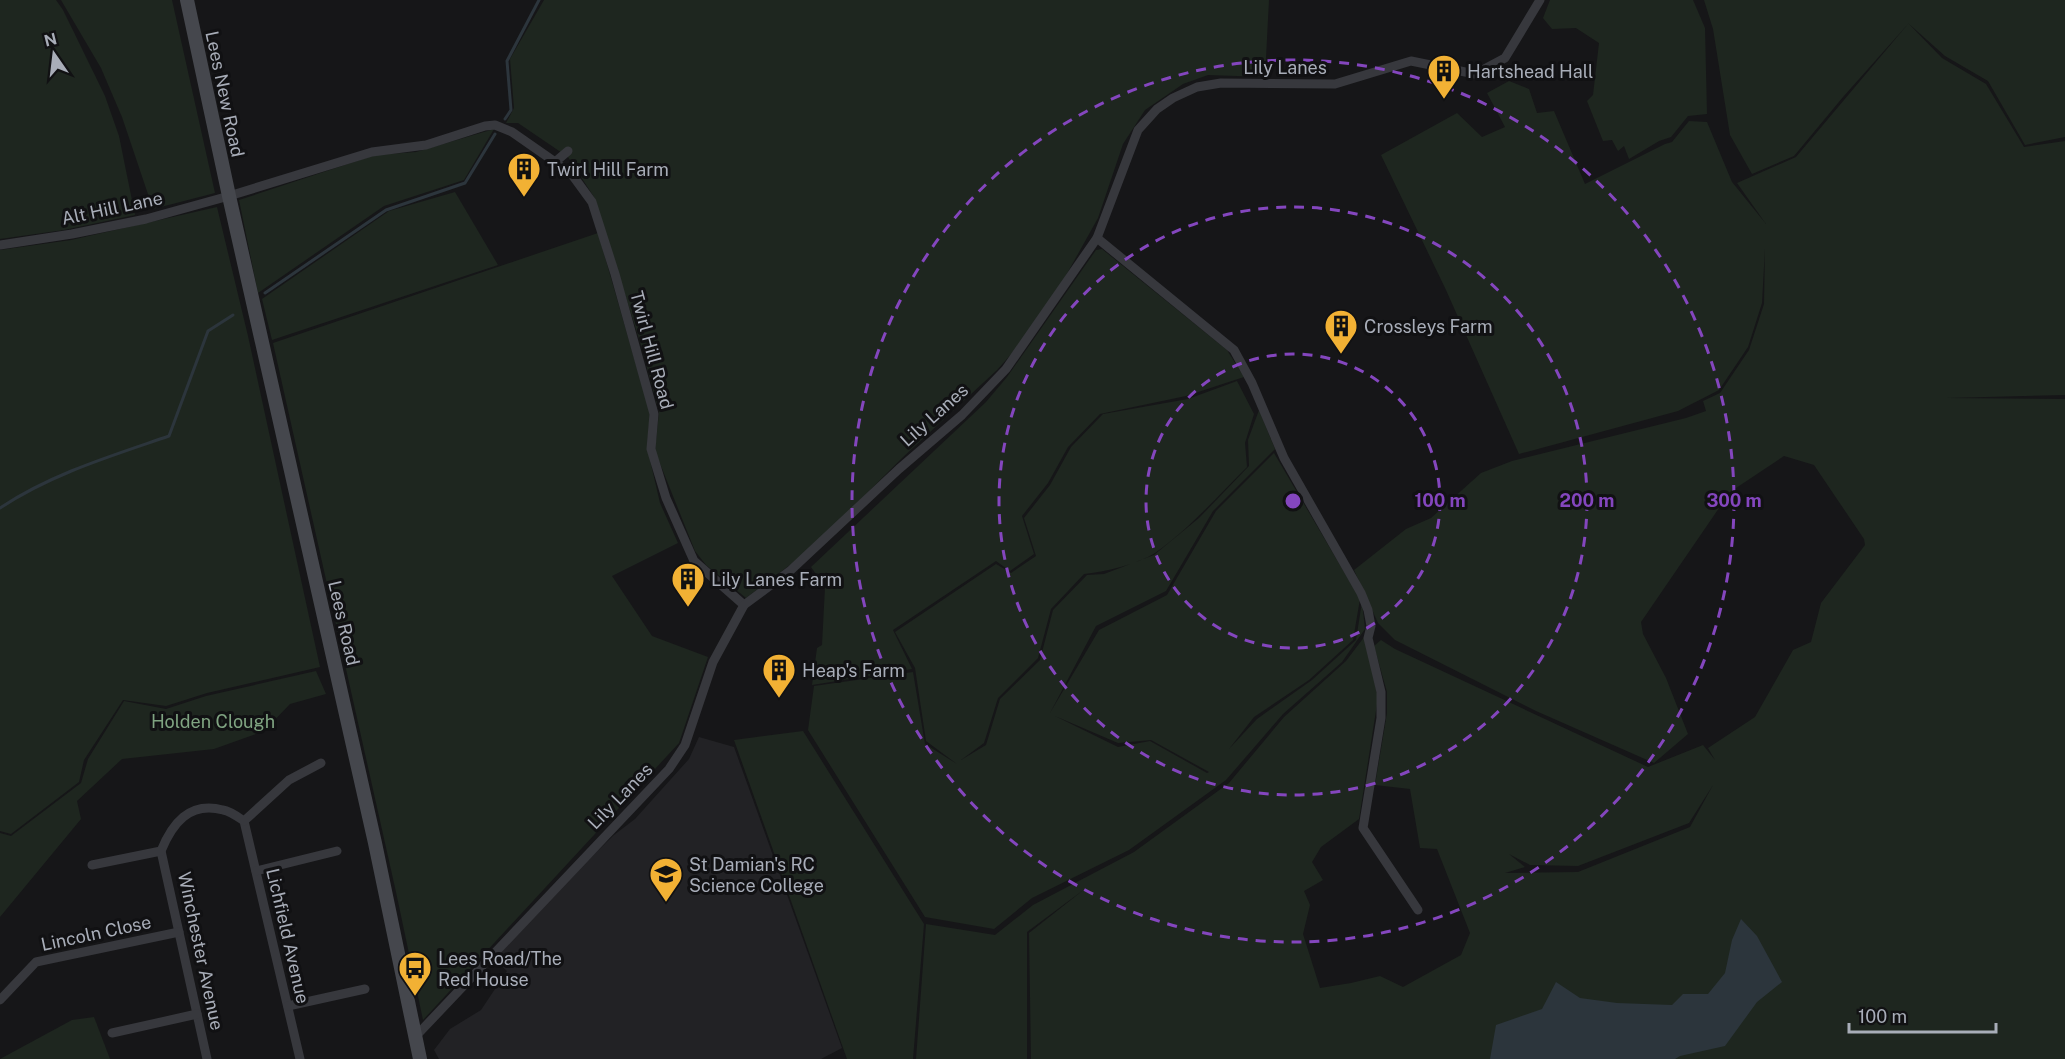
<svg xmlns="http://www.w3.org/2000/svg" width="2065" height="1059" viewBox="0 0 2065 1059" font-family="'Public Sans',sans-serif">
	<rect width="100%" height="100%" fill="#161618"/>
	<polygon fill="#222225" points="699,737 734,747 842,1048 821,1059 439,1059 434,1050 450,1029 481,1010 507,971 493,958 551,896 614,835 635,819 689,759"/>
	<g fill="#1e261f" fill-rule="evenodd">
		<polygon points="0,0 56,0 63,10 105,96 119,136 135,215 64,230 0,239"/>
		<polygon points="61,0 172,0 215,193 153,209 122,117 101,68"/>
		<polygon points="544,0 1269,0 1265,77 1208,75 1183,84 1145,110 1123,144 1098,218 1040,322 997,370 902,458 811,549 746,598 706,565 695,551 655,451 659,412 640,342 594,197 568,157 518,123 506,123 514,108 510,59"/>
		<polygon points="1550,0 1693,0 1705,28 1707,114 1688,116 1671,137 1659,141 1629,159 1624,146 1618,151 1612,140 1603,141 1587,101 1593,95 1599,43 1576,28 1552,29 1543,18"/>
		<path d="M 1704,0 L 2065,0 L 2065,137 L 2025,145 L 1988,81 L 1945,56 L 1908,23 L 1942,58 L 1986,84 L 2024,147 L 2065,141 L 2065,395 L 1947,398 L 2065,399 L 2065,1059 L 1031,1059 L 1029,933 L 1086,888 L 1027,932 L 1027,1059 L 916,1059 L 926,924 L 995,935 L 1033,905 L 1134,852 L 1229,783 L 1284,717 L 1346,661 L 1365,636 L 1378,698 L 1359,819 L 1321,847 L 1312,862 L 1323,880 L 1304,891 L 1310,905 L 1303,934 L 1320,988 L 1351,983 L 1380,976 L 1403,987 L 1461,955 L 1470,933 L 1437,849 L 1420,848 L 1410,789 L 1375,785 L 1387,713 L 1387,692 L 1374,646 L 1381,640 L 1395,649 L 1648,767 L 1703,745 L 1715,760 L 1708,748 L 1755,717 L 1793,650 L 1811,642 L 1821,603 L 1865,545 L 1864,539 L 1814,465 L 1784,456 L 1730,492 L 1641,622 L 1643,634 L 1666,678 L 1688,734 L 1654,763 L 1536,711 L 1395,640 L 1378,623 L 1354,570 L 1406,529 L 1431,518 L 1481,473 L 1512,461 L 1686,418 L 1706,411 L 1703,401 L 1720,393 L 1749,350 L 1764,304 L 1765,248 L 1762,303 L 1748,347 L 1719,390 L 1678,411 L 1519,454 L 1446,290 L 1381,155 L 1457,113 L 1482,137 L 1505,127 L 1487,93 L 1509,81 L 1529,89 L 1537,113 L 1554,111 L 1585,184 L 1665,144 L 1672,142 L 1689,121 L 1707,122 L 1732,182 L 1766,224 L 1737,183 L 1796,157 L 1908,24 L 1843,97 L 1794,156 L 1752,174 L 1730,135 L 1713,29 ZM 1713,785 L 1690,827 L 1578,872 L 1505,873 L 1525,867 L 1509,854 L 1530,865 L 1578,866 L 1689,823 Z"/>
		<polygon points="494,129 464,180 384,206 258,293 239,200 375,155 416,152"/>
		<polygon points="455,192 498,265 272,340 262,299 389,211"/>
		<polygon points="217,207 248,336 320,667 207,693 166,706 123,700 84,760 79,782 11,834 0,831 0,250 71,240"/>
		<polygon points="598,233 650,413 647,447 660,503 678,543 612,576 652,636 708,657 679,743 423,1020 396,892 273,343"/>
		<polygon points="1102,249 1227,350 1244,377 1186,396 1100,414 1068,447 1048,483 1022,516 1034,554 1010,571 996,561 893,630 912,669 812,685 817,648 822,645 825,587 811,567 986,402 1007,377 1096,250"/>
		<path d="M 1237,381 L 1254,414 L 1245,443 L 1247,467 C 1218,496 1189,529 1155,553 C 1138,564 1104,572 1084,574 L 1051,609 L 1038,658 L 998,698 L 984,743 L 961,760 L 986,745 L 1000,699 L 1040,660 L 1053,610 L 1087,575 L 1104,574 L 1154,555 L 1199,518 L 1249,466 L 1248,440 L 1259,410 L 1275,449 L 1213,511 L 1166,591 L 1096,626 L 1050,713 L 1099,630 L 1167,595 L 1216,511 L 1274,453 L 1360,599 L 1353,640 L 1309,680 L 1254,717 L 1229,749 L 1257,719 L 1312,680 L 1356,640 L 1362,602 L 1365,629 L 1342,662 L 1283,714 L 1226,780 L 1129,850 L 1032,898 L 994,929 L 925,917 L 808,730 L 814,686 L 913,672 L 925,744 L 957,764 L 926,741 L 915,668 L 895,632 L 996,564 L 1011,573 L 1036,556 L 1024,518 L 1050,485 L 1071,447 L 1103,414 L 1188,399 ZM 1055,716 L 1118,743 L 1151,740 L 1209,772 L 1207,773 L 1150,741 L 1118,747 Z"/>
		<polygon points="316,671 326,694 290,704 264,731 214,749 122,759 77,801 81,819 0,917 0,833 11,836 81,783 88,759 124,701 166,709 206,696"/>
		<polygon points="803,731 924,924 913,1059 847,1059 734,740"/>
		<polygon points="94,1017 110,1059 0,1059 72,1020"/>
	</g>
	<polygon fill="#2c353c" points="1741,919 1757,936 1782,982 1757,1002 1725,1046 1680,1056 1675,1059 1490,1059 1496,1025 1542,1009 1556,982 1580,998 1617,1003 1672,1005 1683,994 1708,994 1725,973 1732,940"/>
	<g fill="none" stroke-linecap="round" stroke-linejoin="round">
		<g stroke="#2c353c" stroke-width="3">
			<polyline points="505,119 511,110 507,61 539,0"/>
			<polyline points="265,293 386,210 465,183 495,134"/>
			<path d="M 0,508 C 51,474 111,456 169,436 L 208,331 L 233,315"/>
		</g>
		<g stroke="#37383d" stroke-width="9">
			<polyline points="555,162 568,151"/>
			<polyline points="1097,238 1234,350 1252,383 1284,458 1361,593 1368,610 1371,626 1368,638 1381,692 1381,718 1363,828 1418,910"/>
			<polyline points="0,245 72,234 146,219 229,196 372,152 426,145 485,126 495,125 512,132 555,162 573,176 592,202 615,274 654,414 651,449 666,498 694,561 744,605"/>
			<polyline points="244,821 300,1059"/>
			<polyline points="161,851 207,1059"/>
			<path d="M 92,865 L 161,851 C 172,824 189,801 223,810 C 230,811 238,817 244,821 L 289,780 L 321,763"/>
			<polyline points="256,871 337,851"/>
			<polyline points="0,1000 36,962 179,932"/>
			<polyline points="288,1006 365,989"/>
			<polyline points="112,1033 197,1014"/>
			<polyline points="416,1036 669,769 685,745 713,662 744,605 791,570 899,469 962,415 1006,369 1097,238 1138,130 1157,109 1173,98 1197,87 1221,83 1335,84 1411,61 1475,74 1505,58 1540,0"/>
		</g>
		<polyline stroke="#45474d" stroke-width="14" points="187,0 229,196 375,843 420,1059"/>
	</g>
	<g fill="none" stroke="#8446be" stroke-width="3" stroke-dasharray="10 8">
		<circle cx="1293" cy="501" r="147"/>
		<circle cx="1293" cy="501" r="294"/>
		<circle cx="1293" cy="501" r="441"/>
	</g>
	<defs>
		<g id="building-pin" transform="scale(1.725)"><path d="M0 17L-7.5 6A9.5 9.5 0 1 1 7.5 6Z" fill="#f2b134" stroke="#111113"/><path d="M-4-6H4V6H1V3H-1V6H-4ZM-2.5-4.3h1.7v1.8h-1.7ZM.8-4.3h1.7v1.8H.8ZM-2.5-1h1.7V.8h-1.7ZM.8-1h1.7V.8H.8Z" fill="#111"/></g>
		<g id="school-pin" transform="scale(1.725)"><path d="M0 17L-7.5 6A9.5 9.5 0 1 1 7.5 6Z" fill="#f2b134" stroke="#111113"/><path d="M0-5L7-2L0 1L-7-2ZM-4 1L0 2.5L4 1V4Q0 6-4 4Z" fill="#111"/></g>
		<g id="bus-pin" transform="scale(1.725)"><path d="M0 17L-7.5 6A9.5 9.5 0 1 1 7.5 6Z" fill="#f2b134" stroke="#111113"/><path d="M-5-6H5V4H4V6H2V4H-2V6H-4V4H-5ZM-3.5-4V0h7V-4ZM-3.5 1.2v1.5H-2V1.2ZM2 1.2v1.5H3.5V1.2Z" fill="#111"/></g>
	</defs>
	<g fill-rule="evenodd">
		<use href="#building-pin" x="1444" y="71"/>
		<use href="#building-pin" x="524" y="169"/>
		<use href="#building-pin" x="1341" y="326"/>
		<use href="#building-pin" x="688" y="579"/>
		<use href="#building-pin" x="779" y="670"/>
		<use href="#school-pin" x="666" y="874"/>
		<use href="#bus-pin" x="415" y="968"/>
	</g>
	<g text-anchor="middle" dominant-baseline="central" stroke-width="6" stroke-linejoin="round" paint-order="stroke">
		<g font-size="18" fill="#a8adb8" stroke="#111113">
			<text x="1285" y="67">Lily Lanes</text>
			<text transform="translate(225 94) rotate(78)">Lees New Road</text>
			<text transform="translate(112 208) rotate(-12)">Alt Hill Lane</text>
			<text transform="translate(652 350) rotate(75)">Twirl Hill Road</text>
			<text transform="translate(934 415) rotate(-42)">Lily Lanes</text>
			<text transform="translate(344 623) rotate(77)">Lees Road</text>
			<text transform="translate(620 796) rotate(-46)">Lily Lanes</text>
			<text transform="translate(96 933) rotate(-12)">Lincoln Close</text>
			<text transform="translate(288 936) rotate(77)">Lichfield Avenue</text>
			<text transform="translate(201 951) rotate(78)">Winchester Avenue</text>
		</g>
		<g font-size="18" fill="#a8adb8" stroke="#111113" text-anchor="start">
			<text x="1467" y="71">Hartshead Hall</text>
			<text x="547" y="169">Twirl Hill Farm</text>
			<text x="1364" y="326">Crossleys Farm</text>
			<text x="711" y="579">Lily Lanes Farm</text>
			<text x="802" y="670">Heap's Farm</text>
			<text x="689" y="864">St Damian's RC<tspan x="689" dy="21">Science College</tspan></text>
			<text x="438" y="958">Lees Road/The<tspan x="438" dy="21">Red House</tspan></text>
		</g>
		<g font-size="18" fill="#7fa381" stroke="#111113">
			<text x="213" y="721">Holden Clough</text>
		</g>
	</g>
	<circle cx="1293" cy="501" r="9" fill="#8446be" stroke="#111113" stroke-width="3"/>
	<g font-size="18" text-anchor="middle" font-weight="bold" fill="#8446be" stroke="#111113" stroke-width="6" stroke-linejoin="round" paint-order="stroke">
		<text x="1440" y="507">100 m</text>
		<text x="1587" y="507">200 m</text>
		<text x="1734" y="507">300 m</text>
	</g>
	<g transform="translate(54 54) rotate(346)" stroke="#111113" stroke-width="4.5" paint-order="stroke">
	<path d="M0-4.5L10 22L0 15L-10 22Z" fill="#a8adb8"/>
	<text y="-9" font-size="16" font-weight="bold" text-anchor="middle" fill="#a8adb8">N</text>
	</g>
	<path d="M1849 1023v9h147v-9" fill="none" stroke="#a8adb8" stroke-width="3"/>
	<text x="1858" y="1023" font-size="18" fill="#a8adb8" stroke="#111113" stroke-width="4.5" paint-order="stroke">100 m</text>
</svg>
